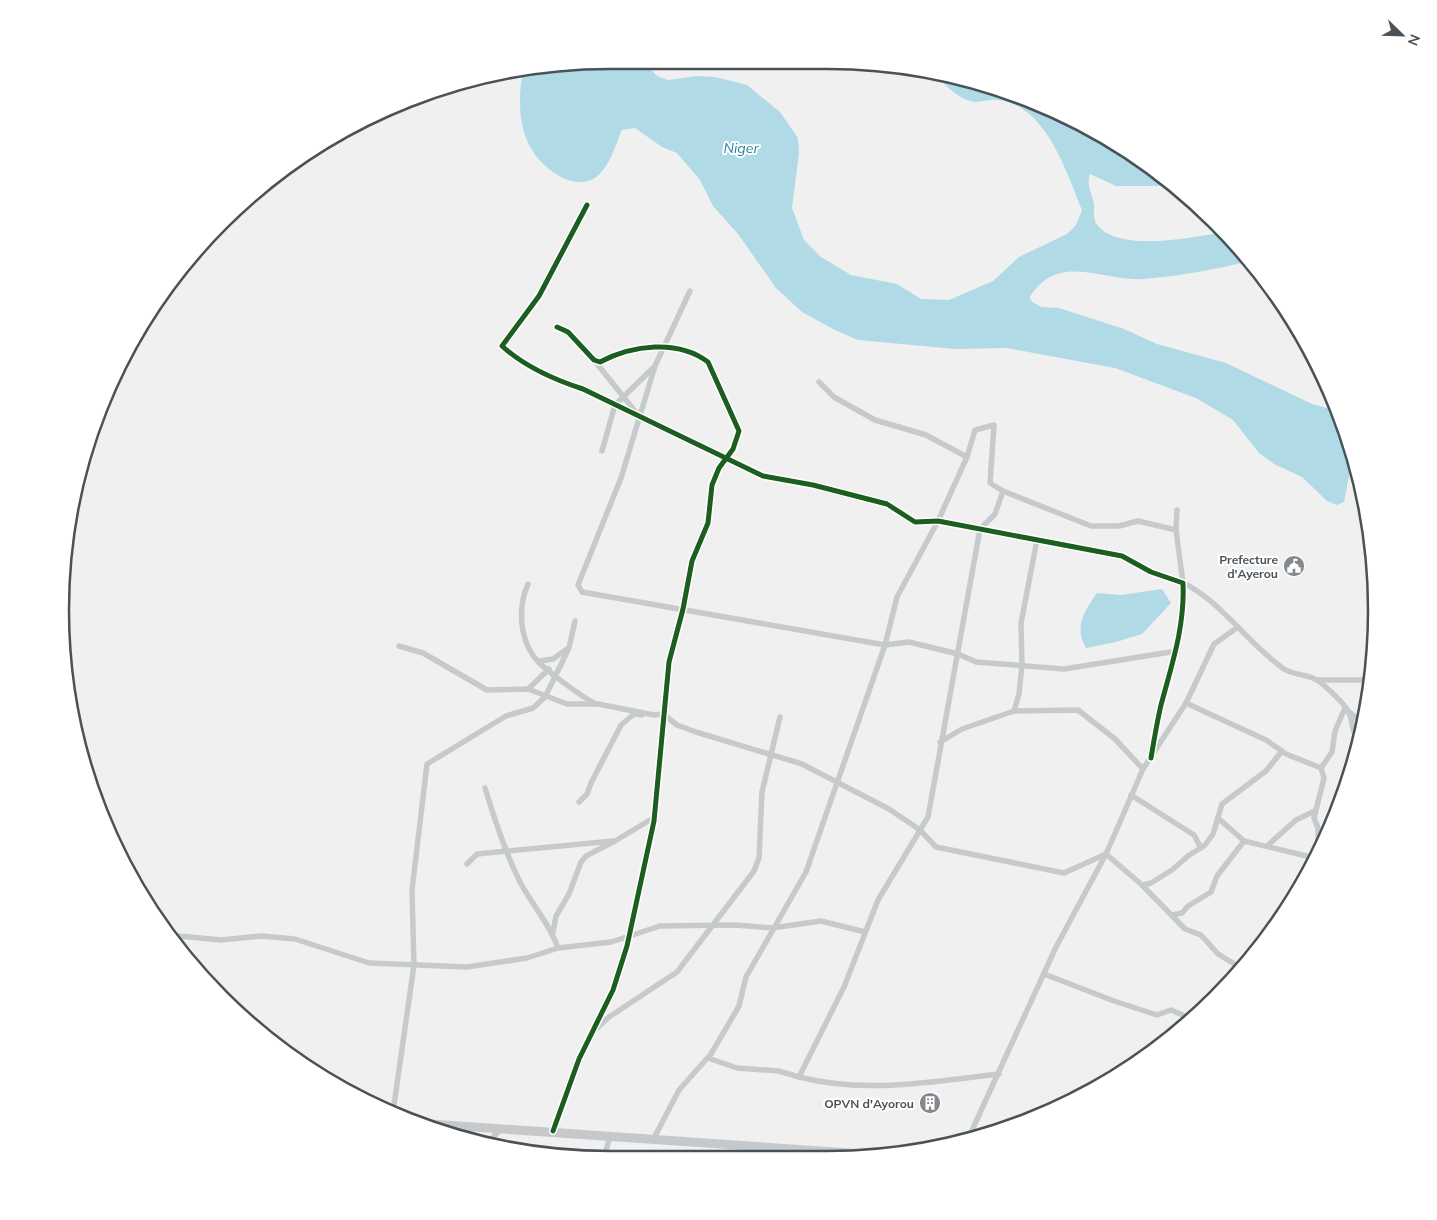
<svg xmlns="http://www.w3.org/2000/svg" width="1437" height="1220" viewBox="0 0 1437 1220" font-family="Mulish,sans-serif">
	<rect width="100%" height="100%" fill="#f0f0f0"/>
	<g fill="#b0dae6">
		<path d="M 610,60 L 643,61 L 657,76 L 668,80 L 697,76 L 715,77 L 747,85 L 780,112 L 798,138 L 799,153 L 792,208 L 804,240 L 821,257 L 851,275 L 897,284 L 921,299 L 949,300 L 993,281 L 1019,257 L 1067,234 L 1076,225 L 1082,210 C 1066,171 1046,105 998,100 C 990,99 982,102 975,102 C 958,100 943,83 932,71 C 1002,85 1072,113 1132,152 C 1146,162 1160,175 1173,186 L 1116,186 L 1090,174 C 1086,184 1092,194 1094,204 C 1094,210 1093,218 1096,223 C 1115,254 1195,237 1225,232 L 1249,261 C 1214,270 1179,276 1143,279 C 1104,282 1058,251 1030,297 L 1031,301 L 1041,307 L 1059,308 L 1124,329 L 1157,344 L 1226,363 L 1312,404 L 1339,411 L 1354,461 L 1351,466 L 1344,502 L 1337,505 L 1327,501 L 1302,477 L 1274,464 L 1259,453 L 1233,420 L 1196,398 L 1115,368 L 1007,348 L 955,349 L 858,340 L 835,330 L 802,312 L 776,288 L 738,234 L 713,206 L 700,180 L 677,153 L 662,147 L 635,128 L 622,130 C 615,146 609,170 593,179 C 584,184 571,182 563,178 C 521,156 515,115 523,71 Z"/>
		<path d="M 1162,589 L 1171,603 L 1142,634 L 1116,642 L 1086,648 C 1074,626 1084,612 1097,593 L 1121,595 Z"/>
	</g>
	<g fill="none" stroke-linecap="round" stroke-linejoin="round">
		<g stroke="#c7cacb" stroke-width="5.5">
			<path d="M 587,205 L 539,296 L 502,346 C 524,366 555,380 583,389 L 763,476 L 813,485 L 887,504 L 915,522 L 938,521 L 1122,556 L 1151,572 L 1183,583 C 1185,626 1172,664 1161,705 C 1157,722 1154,740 1151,758"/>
			<polyline points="690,291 655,366 621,478 578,585 582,592 885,645 909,642 958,654 976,662 1064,669 1177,651"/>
			<polyline points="594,360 638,415"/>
			<polyline points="819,382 834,397 875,420 926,435 967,457 975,430 994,425 990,483 1003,491 1091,526 1119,526 1138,521 1176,530"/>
			<polyline points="602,451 615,405 654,367"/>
			<path d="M 1177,510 L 1176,530 L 1183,583 C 1220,600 1249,645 1284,669 C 1295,676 1311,674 1320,682 C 1327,688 1346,705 1349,713 C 1354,723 1350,732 1360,740"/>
			<path d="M 528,584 C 518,606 519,636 534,657 C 543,669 582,697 596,704"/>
			<polyline points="399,646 423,653 487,690 528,689 567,704 598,704 654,715 663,714 677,725 696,732 802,764 889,809 920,830 936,847 1064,873 1106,854 1142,885 1185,929 1201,935 1218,954 1241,968"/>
			<polyline points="540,661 553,659 567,649"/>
			<polyline points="1318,680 1370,680"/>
			<polyline points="528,689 549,669"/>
			<polyline points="1186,703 1266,740 1286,754 1321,768 1332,752 1335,731 1345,708"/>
			<polyline points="1014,711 1019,694 1022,665 1021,623 1037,540"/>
			<polyline points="1349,712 1364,724"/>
			<polyline points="940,742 962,729 1014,711 1078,710 1115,739 1143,769"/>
			<path d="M 485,788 C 495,821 505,852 520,882 C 532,905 550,924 558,948"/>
			<polyline points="1131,795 1194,835 1201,848"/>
			<polyline points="579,802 587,794 591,783 621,725 634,714 642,715"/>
			<polyline points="1218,818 1244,841 1315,858"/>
			<polyline points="1267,846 1296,820 1315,811"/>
			<polyline points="1313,862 1318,844 1318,828 1314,818 1324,778 1321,768"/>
			<polyline points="467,864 477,854 613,841"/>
			<polyline points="1142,885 1151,883 1172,870 1188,856 1205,845 1213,834 1222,804 1266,771 1282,751"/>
			<polyline points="1172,915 1182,913 1188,906 1211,892 1217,876 1244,841"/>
			<polyline points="553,932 556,916 569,894 581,862 586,856 615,841 655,817"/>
			<polyline points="169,935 221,940 262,936 295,939 369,963 467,967 527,958 558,948 611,942 660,926 735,925 772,928 821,921 865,932"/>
			<polyline points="1044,974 1114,1001 1157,1015 1171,1010 1192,1019"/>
			<polyline points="1199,1013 1227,986"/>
			<polyline points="594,1031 609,1017 677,972 754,871 759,858 762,792 780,717"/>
			<polyline points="708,1058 737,1068 779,1071 799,1077 844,987 878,900 928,817 980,529 995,514 1003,491"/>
			<path d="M 799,1077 C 866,1094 932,1082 999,1074"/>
			<polyline points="1054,1109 1073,1093 1142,1059"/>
			<polyline points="393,1112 414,965 412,890 427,764 506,716 533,708 545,697 569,648 575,621"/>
			<path d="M 553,1131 L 579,1059 L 613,990 L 627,946 L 654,821 L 669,662 L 683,609 L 692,561 L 708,523 L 712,485 L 719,468 L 733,449 L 739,431 L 708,362 C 678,339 632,345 600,362 L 594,360 L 568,332 L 557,327"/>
			<polyline points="968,1139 1056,947 1106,854 1143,769 1186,703 1214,644 1238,627"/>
			<polyline points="653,1140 679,1090 711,1054 739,1006 746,977 806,872 885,645 897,597 938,521 967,457"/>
			<polyline points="488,1142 501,1129"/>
			<polyline points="604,1159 610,1136"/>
		</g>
		<polyline stroke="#c6c8ca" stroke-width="9" points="416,1123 878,1155"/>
		<g stroke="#fff" stroke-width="8">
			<g id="cycleway">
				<path d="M 587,205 L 539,296 L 502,346 C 524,366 555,380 583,389 L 763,476 L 813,485 L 887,504 L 915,522 L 938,521 L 1122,556 L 1151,572 L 1183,583 C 1185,626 1172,664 1161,705 C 1157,722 1154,740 1151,758"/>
				<path d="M 553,1131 L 579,1059 L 613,990 L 627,946 L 654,821 L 669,662 L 683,609 L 692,561 L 708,523 L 712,485 L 719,468 L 733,449 L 739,431 L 708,362 C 678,339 632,345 600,362 L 594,360 L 568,332 L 557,327"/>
			</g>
		</g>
		<use href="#cycleway" stroke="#1b5e20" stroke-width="5"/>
	</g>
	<defs>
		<g id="civic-disc" transform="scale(1.125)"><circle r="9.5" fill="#83898e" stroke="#fff"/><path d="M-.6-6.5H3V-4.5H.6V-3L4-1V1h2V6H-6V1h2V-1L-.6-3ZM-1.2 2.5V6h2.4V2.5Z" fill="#fff"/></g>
		<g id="building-disc" transform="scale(1.125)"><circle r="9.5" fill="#83898e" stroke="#fff"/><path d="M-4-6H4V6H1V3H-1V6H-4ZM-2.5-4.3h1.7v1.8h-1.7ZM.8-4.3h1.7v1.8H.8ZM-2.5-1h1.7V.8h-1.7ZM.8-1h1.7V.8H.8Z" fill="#fff"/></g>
	</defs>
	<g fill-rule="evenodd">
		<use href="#civic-disc" x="1294" y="566"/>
		<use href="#building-disc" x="930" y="1103"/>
	</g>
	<g text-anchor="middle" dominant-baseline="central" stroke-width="4" stroke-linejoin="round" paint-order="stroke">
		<g font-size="12" font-weight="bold" fill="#495259" stroke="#fff" text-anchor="end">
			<text x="1278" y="559">Prefecture<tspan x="1278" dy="14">d'Ayerou</tspan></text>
			<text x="914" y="1103">OPVN d'Ayorou</text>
		</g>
		<g font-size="14" font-style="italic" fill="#1e7f98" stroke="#fff">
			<text x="741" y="148">Niger</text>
		</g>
	</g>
	<path d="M0 0H1437V1220H0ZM610 69H827A541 541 0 0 1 1368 610V610A541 541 0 0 1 827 1151H610A541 541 0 0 1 69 610V610A541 541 0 0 1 610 69Z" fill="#fff" fill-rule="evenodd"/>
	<path fill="none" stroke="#495259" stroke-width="2.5" d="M610 69H827A541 541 0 0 1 1368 610V610A541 541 0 0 1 827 1151H610A541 541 0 0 1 69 610V610A541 541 0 0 1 610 69Z"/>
	<g transform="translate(1402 35) rotate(113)" stroke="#ffffff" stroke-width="4" paint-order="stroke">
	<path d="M0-4L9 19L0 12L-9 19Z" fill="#495259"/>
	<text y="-8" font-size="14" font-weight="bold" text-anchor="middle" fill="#495259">N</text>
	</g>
</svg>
